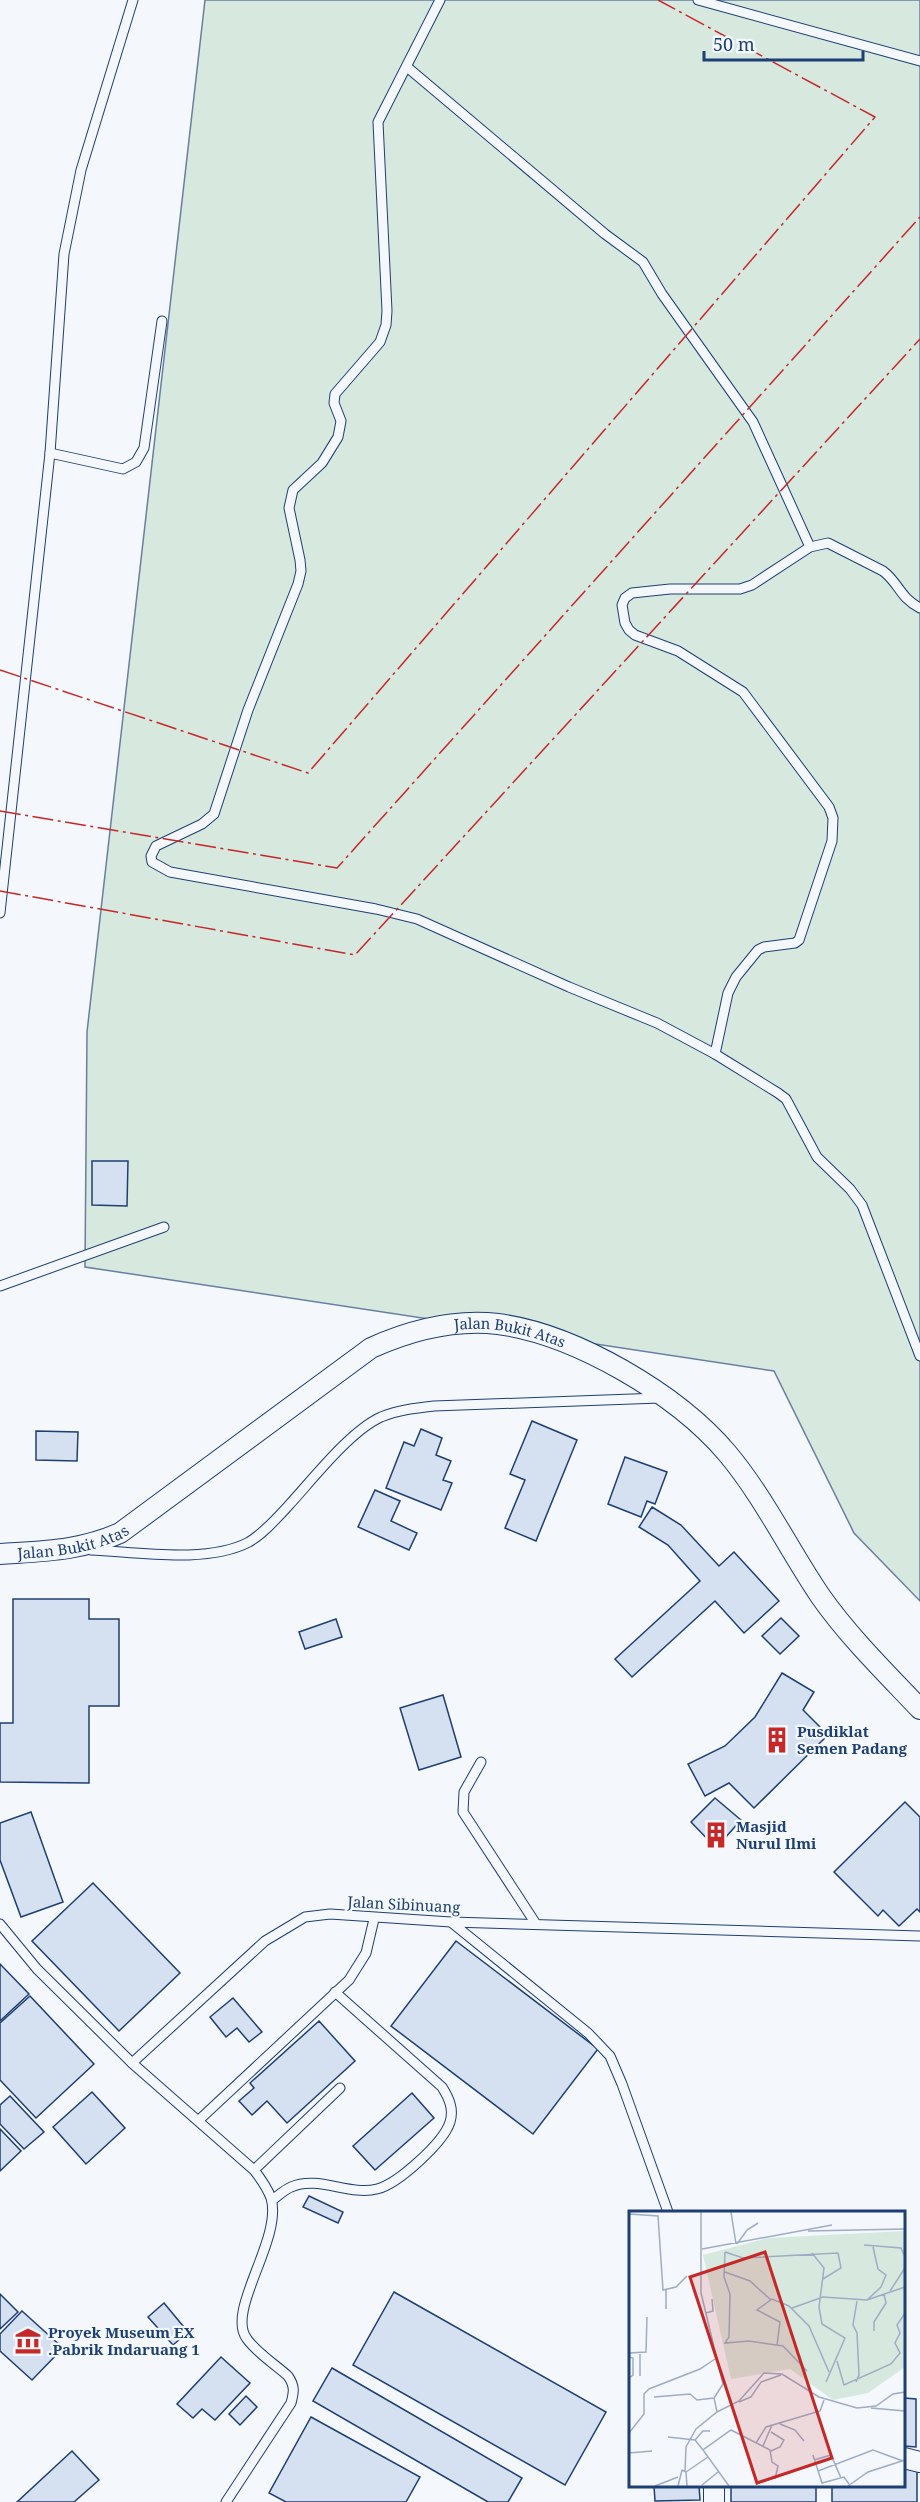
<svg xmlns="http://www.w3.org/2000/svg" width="920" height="2502" viewBox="0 0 920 2502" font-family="'Noto Serif',serif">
	<rect width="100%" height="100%" fill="#f4f7fb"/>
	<polygon fill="#d7e8df" stroke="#687fa3" stroke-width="1.5" points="205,0 920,0 920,1601 854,1533 774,1371 85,1267 87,1032"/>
	<g fill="#d5e0f0" stroke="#1d3f73" stroke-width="1.5">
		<polygon points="92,1161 128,1161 127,1206 92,1205"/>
		<polygon points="532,1421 577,1440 536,1541 505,1528 525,1480 510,1474"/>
		<polygon points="421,1429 442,1438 436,1455 451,1461 443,1480 452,1483 441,1510 386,1488 404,1442 414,1446"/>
		<polygon points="36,1431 78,1432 77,1461 36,1460"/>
		<polygon points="625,1457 667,1472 655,1504 647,1501 641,1517 608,1504"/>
		<polygon points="375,1490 400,1501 391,1521 417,1533 409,1550 358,1527"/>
		<polygon points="652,1507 681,1525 719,1566 734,1552 779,1601 744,1633 715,1601 632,1677 615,1659 700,1581 668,1545 639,1527"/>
		<polygon points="13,1599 89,1599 89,1619 119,1619 119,1706 89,1706 89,1783 0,1782 0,1723 13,1723"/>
		<polygon points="781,1618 799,1636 780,1654 762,1636"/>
		<polygon points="336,1619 342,1637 305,1649 299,1632"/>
		<polygon points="782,1673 814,1692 803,1710 828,1735 754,1808 729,1783 705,1796 688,1764 725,1746 755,1717"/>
		<polygon points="443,1695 461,1757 419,1770 400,1708"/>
		<polygon points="715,1798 741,1820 716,1848 691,1822"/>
		<polygon points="905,1802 920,1817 920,1912 917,1909 899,1926 883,1910 878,1916 834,1872"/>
		<polygon points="31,1812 63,1902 21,1917 0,1860 0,1823"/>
		<polygon points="93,1883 180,1973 119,2031 32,1941"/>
		<polygon points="456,1941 598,2049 533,2134 391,2026"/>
		<polygon points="0,1964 29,1994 0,2021"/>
		<polygon points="30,1996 94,2064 36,2118 0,2080 0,2023"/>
		<polygon points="233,1998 262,2032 249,2042 237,2028 226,2037 210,2017"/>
		<polygon points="319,2021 355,2061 287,2123 267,2101 252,2115 239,2101 254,2088 250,2083"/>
		<polygon points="92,2092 125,2128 86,2164 53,2127"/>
		<polygon points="412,2093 434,2118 375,2170 353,2146"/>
		<polygon points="10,2096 44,2132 24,2149 0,2124 0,2105"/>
		<polygon points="0,2129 21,2151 0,2171"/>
		<polygon points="309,2196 343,2212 338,2223 303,2207"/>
		<polygon points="394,2292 606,2412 565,2485 353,2365"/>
		<polygon points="0,2294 18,2312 0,2329"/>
		<polygon points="164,2303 188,2332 173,2345 148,2317"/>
		<polygon points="22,2311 63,2348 32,2380 0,2351 0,2334"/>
		<polygon points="221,2357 250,2383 215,2420 202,2409 193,2418 177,2404"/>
		<polygon points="332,2368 522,2478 508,2502 488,2502 313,2401"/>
		<polygon points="246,2396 257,2407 240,2425 229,2414"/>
		<polygon points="904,2398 916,2399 916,2447 904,2446"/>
		<polygon points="311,2417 420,2477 406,2502 286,2502 269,2493"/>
		<polygon points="72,2451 99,2480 74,2502 17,2502"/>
		<polygon points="904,2469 917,2469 917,2502 832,2502 832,2486 904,2486"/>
		<polygon points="654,2486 699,2486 700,2500 655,2501"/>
		<rect x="731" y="2486" width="85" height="16"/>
	</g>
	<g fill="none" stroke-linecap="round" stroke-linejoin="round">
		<g stroke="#1d3f73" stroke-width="11">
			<g id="service">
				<polyline points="440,0 378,122 387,311 386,325 380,342 335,394 334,403 341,421 338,437 322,463 293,490 289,508 300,560 301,571 298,584 248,710 214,814 202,824 156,846 151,856 152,862 170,872 376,909 417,919 569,987 657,1023 715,1054 778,1093 786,1099 817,1157 850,1189 862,1205 920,1356"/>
				<polyline points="698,0 920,61"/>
				<polyline points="407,67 605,234 643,262 662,294 753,422 810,547"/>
				<polyline points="50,453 123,469 136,462 144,448 162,321"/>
				<polyline points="0,913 50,453 64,254 81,170 133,0"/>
				<path d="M 715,1054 L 728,993 L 736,977 L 758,950 L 764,947 L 795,943 L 799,940 L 832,841 L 833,818 L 829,807 L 743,692 L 678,651 L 635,635 L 629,630 L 625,623 L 622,605 L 625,598 L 632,593 L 670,589 L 740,589 L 752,585 L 810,547 L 828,543 L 883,571 C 899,583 900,598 920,608"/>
				<polyline points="0,1286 164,1227"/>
				<path d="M 91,1550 C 137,1552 207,1564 249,1542 C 264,1533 277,1518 289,1505 C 313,1479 350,1431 381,1417 C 398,1410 416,1408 434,1406 L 660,1398"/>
				<polyline points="481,1762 464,1792 463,1812 536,1924"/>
				<polyline points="451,1922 588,2033 610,2056 622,2084 668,2212"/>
				<path d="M 0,1924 L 37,1969 L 132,2063 L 254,2170 C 261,2179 267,2187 271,2198 C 283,2239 225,2311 247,2339 C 257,2353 276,2365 288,2376 C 295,2386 294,2392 291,2403 L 226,2502"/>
				<polyline points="132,2063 265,1941 305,1917 330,1914 451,1922 920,1936"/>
				<polyline points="199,2120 349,1980 366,1953 374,1919"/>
				<polyline points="254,2170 340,2088"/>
				<path d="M 272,2200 C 278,2196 284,2190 291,2187 C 318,2175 349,2196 377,2189 C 398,2184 444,2142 450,2122 C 454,2109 449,2098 442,2087 L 335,1992"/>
			</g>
		</g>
		<g stroke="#1d3f73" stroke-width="22">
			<g id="minor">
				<path id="s1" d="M 0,1554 C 43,1551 80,1551 120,1533 L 371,1348 C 411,1330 454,1319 498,1324 C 575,1334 677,1394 727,1453 C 764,1497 789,1550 821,1597 C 850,1638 886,1673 920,1709"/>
				<polyline points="904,2458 920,2462"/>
				<polyline points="714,2486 714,2502"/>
			</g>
		</g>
		<use href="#service" stroke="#f4f7fb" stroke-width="9"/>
		<use href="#minor" stroke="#f4f7fb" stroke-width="20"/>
		<g stroke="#c62828" stroke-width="1.5" stroke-dasharray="21 4.5 3 4.5" stroke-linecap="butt">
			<polyline points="0,670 308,773 875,117 658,0"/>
			<polyline points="0,811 337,868 920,217"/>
			<polyline points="0,891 355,955 920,339"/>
		</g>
	</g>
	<defs>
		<g id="building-bare" transform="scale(2.07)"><path d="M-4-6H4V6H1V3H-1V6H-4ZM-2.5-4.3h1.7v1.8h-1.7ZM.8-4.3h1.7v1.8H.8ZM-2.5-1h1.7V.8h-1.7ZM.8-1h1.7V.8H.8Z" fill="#c62828" stroke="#f4f7fb" stroke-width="2.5" paint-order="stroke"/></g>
		<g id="museum-bare" transform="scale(2.07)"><path d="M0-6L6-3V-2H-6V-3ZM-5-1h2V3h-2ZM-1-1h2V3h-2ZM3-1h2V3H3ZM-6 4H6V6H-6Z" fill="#c62828" stroke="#f4f7fb" stroke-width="2.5" paint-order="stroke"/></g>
	</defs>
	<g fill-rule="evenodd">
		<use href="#building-bare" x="777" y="1740"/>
		<use href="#building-bare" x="716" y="1835"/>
		<use href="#museum-bare" x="28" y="2341"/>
	</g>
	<g text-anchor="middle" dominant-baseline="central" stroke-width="4.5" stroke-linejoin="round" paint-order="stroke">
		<g font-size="15" fill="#1d3f73" stroke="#f4f7fb">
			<text stroke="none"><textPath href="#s1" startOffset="578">Jalan Bukit Atas</textPath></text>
			<text stroke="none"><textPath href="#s1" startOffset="74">Jalan Bukit Atas</textPath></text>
			<text transform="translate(404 1904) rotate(3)">Jalan Sibinuang</text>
		</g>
		<g font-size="15" font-weight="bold" fill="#1d3f73" stroke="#f4f7fb" text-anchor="start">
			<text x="797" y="1731">Pusdiklat<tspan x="797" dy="17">Semen Padang</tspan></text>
			<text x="736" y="1826">Masjid<tspan x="736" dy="17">Nurul Ilmi</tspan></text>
			<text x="48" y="2332">Proyek Museum EX<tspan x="48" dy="17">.Pabrik Indaruang 1</tspan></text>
		</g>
	</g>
	<g transform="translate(629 2211)">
		<rect width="276" height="276" fill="#f4f7fb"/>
		<path d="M 276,20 L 276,156 L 239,182 L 204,189 L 161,158 L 102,168 L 74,44 L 139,27 Z" fill="#d7e8df"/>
		<path fill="none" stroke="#9eadc5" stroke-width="1.5" d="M 72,1 L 72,82 L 94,173 L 85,187 L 88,201M 102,1 L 107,33M 0,3 L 29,5 L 34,79 L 47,76 L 58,65M 179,20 L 276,18M 108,33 L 118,19 L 129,12M 235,34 L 272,37 L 276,46M 73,38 L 203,14M 96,41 L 95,66 L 101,83 L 100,126 L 96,132 L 120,130 L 154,135 L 178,160M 96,41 L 114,47 L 209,42 L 212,57 L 194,68M 183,42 L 195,57 L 190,96 L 193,113 L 216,127 L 197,171M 96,61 L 121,70 L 142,89M 37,79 L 37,98M 261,80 L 276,57M 238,89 L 252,76 L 257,64 L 249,58 L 244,36M 163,97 L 194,86 L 238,89 L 276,76M 77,102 L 84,100 L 83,88M 245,120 L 245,111 L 257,92 L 255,83M 148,134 L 151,111 L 128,99 L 143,88 L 160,95 L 180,115 L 200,161M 0,142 L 17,141 L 18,106M 11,143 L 11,165M 0,146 L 4,147 L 4,164 L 0,167M 208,150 L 215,174 L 262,153 L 271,142 L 266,132 L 271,122 L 268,114 L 276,102M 227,171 L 230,164 L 228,122 L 224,114 L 228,90M 25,186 L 61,183 L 68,189 L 85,187M 110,191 L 122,186 L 132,171 L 152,164M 242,197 L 276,200M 151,213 L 166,219 L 175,230M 142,221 L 155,229 L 151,236 L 142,240M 0,222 L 15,203 L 15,183 L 20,178 L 71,158 L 86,148M 39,226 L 66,229 L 74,239M 66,229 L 74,220 L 81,220M 127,232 L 137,216 L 191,200 L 195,189M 134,235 L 143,214M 0,242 L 23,240M 184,244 L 193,272 L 215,266 L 220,273M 185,249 L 202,244 L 212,267M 56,260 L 57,236 L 67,218 L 88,201 L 110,190 L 135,162 L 153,163 L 190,186 L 228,197 L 247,195 L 264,183 L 276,181M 189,260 L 244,239 L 274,250M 57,261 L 79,246M 73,274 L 89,261M 26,275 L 49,266M 49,275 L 53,259 L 57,261 L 58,275M 100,275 L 74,239 L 102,219 L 141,239 L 143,251 L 149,255 L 146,268M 219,275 L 239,261 L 276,249"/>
		<path fill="#c62828" fill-opacity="0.15" stroke="#c62828" stroke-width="3" d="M 136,41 L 203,247 L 128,272 L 61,66 Z"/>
		<rect width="276" height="276" fill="none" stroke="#1d3f73" stroke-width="3"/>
	</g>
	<path d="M704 51v9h159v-9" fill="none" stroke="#1d3f73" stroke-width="3"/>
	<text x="713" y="51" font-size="18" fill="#1d3f73" stroke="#f4f7fb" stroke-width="4.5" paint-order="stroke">50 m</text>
</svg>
